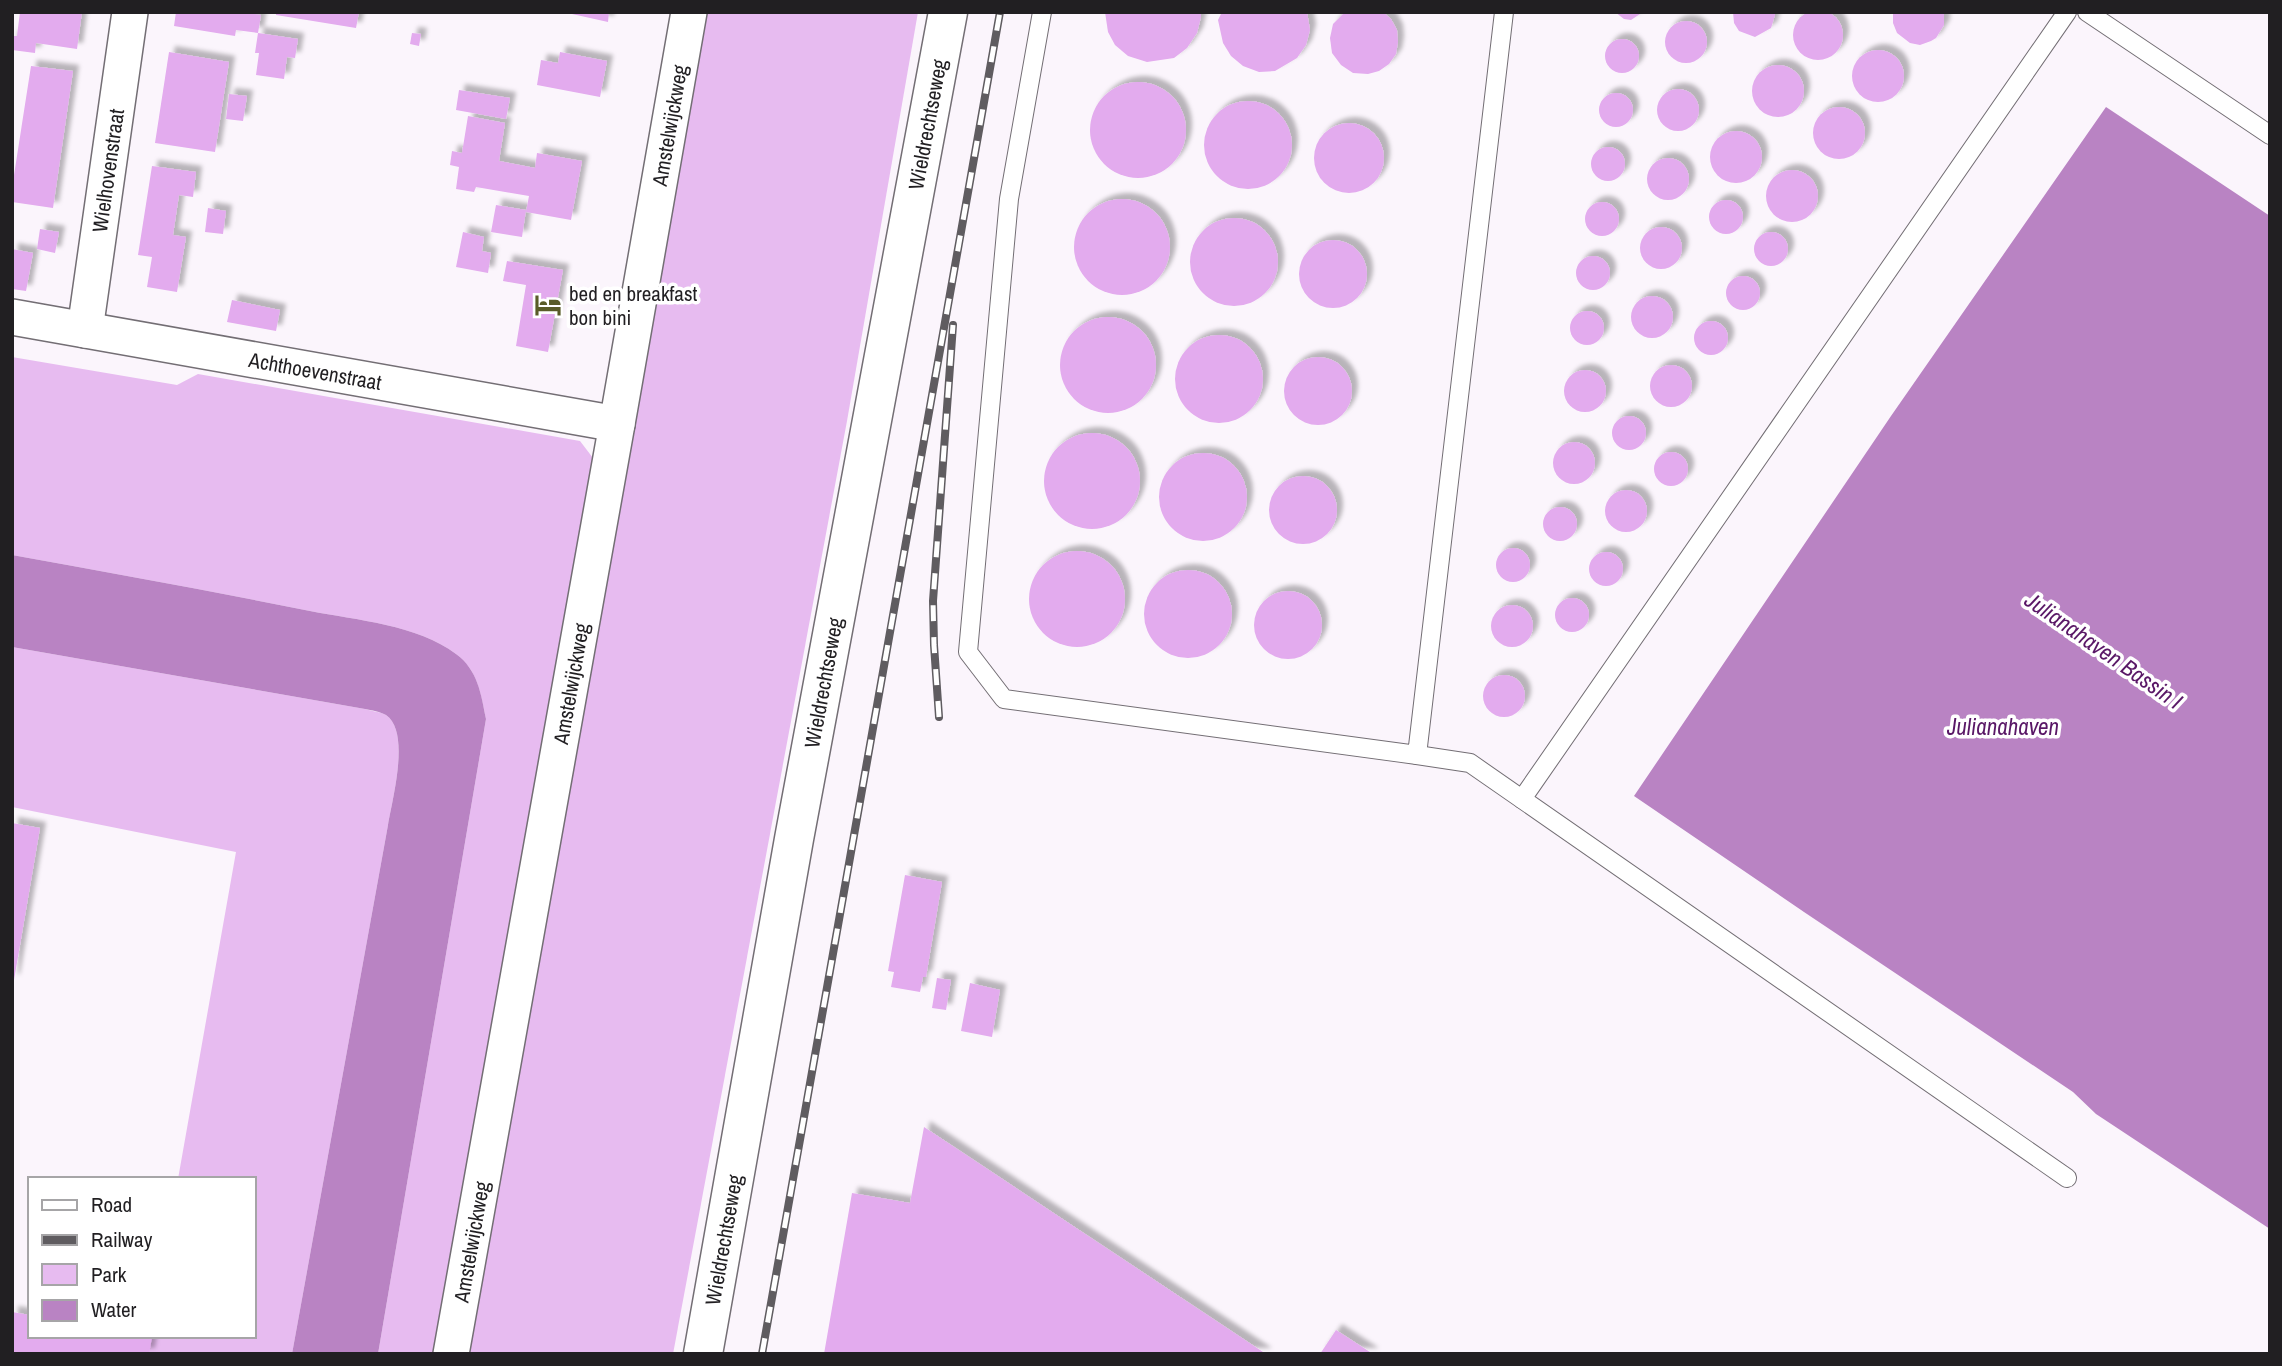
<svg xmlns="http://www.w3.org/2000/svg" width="2282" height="1366" viewBox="0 0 2282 1366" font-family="'Archivo Narrow',sans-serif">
	<defs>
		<filter id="shadow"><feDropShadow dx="6" dy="-6" stdDeviation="2" flood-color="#0004"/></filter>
	</defs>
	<rect width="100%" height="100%" fill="#fbf5fc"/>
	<g fill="#e7bbf0">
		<polygon points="706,12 918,12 847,421 673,1354 467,1354"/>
		<path d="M 12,357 L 177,385 L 198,374 L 580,441 L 593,458 L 433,1354 L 378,1354 L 486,719 C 481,695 478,670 456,654 C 418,625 356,620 310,611 C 211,591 111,573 12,555 Z"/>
		<path d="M 12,647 L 365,709 C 371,711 381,712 386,715 C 411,732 392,800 388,825 L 292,1354 L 146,1354 L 149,1336 L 254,1336 L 254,1179 L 178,1179 L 236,852 L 12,807 Z"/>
	</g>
	<g fill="#b983c3">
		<polygon points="2106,107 2270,216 2270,1229 2096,1114 2073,1092 1804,912 1634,796 1891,416"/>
		<path d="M 12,555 C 111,573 211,591 310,611 C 356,620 418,625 456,654 C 478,670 481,694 486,719 L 378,1354 L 292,1354 L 388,825 C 392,800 411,732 386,715 C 381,712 371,710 365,709 L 12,647 Z"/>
	</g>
	<g fill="#e3abee" filter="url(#shadow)">
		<circle cx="1818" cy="35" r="25"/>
		<polygon points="20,12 82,12 77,49 36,43 35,53 12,50 12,36 17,36"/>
		<polygon points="176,12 238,14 241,12 261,15 258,33 298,39 295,58 287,57 284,79 256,75 259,53 255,53 258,33 236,30 235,36 174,26"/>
		<polygon points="276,12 359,12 356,28 276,15"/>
		<polygon points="563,12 609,12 608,22"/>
		<polygon points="1105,12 1201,12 1201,17 1197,33 1187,48 1174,58 1147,62 1128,56 1115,45 1108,32"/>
		<polygon points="1222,12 1307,12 1310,30 1306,45 1297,58 1275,71 1259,72 1243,66 1231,56 1223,43 1218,20"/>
		<polygon points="1345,12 1383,12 1391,19 1397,30 1398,42 1396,54 1389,64 1379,71 1368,74 1353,73 1341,65 1332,53 1330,38 1333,24"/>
		<polygon points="1615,12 1643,12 1631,20 1624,19"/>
		<polygon points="1733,12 1775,12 1775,15 1771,28 1755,37 1739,31 1734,23"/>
		<polygon points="1893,12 1944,12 1944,25 1936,38 1931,41 1920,45 1910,43 1897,33 1893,23"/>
		<circle cx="1686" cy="42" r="21"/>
		<polygon points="412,33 421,34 419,46 410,44"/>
		<circle cx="1622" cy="56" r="17"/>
		<circle cx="1878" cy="76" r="26"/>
		<polygon points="169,52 229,62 215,152 155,143"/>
		<polygon points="560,52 607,61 600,97 537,85 541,60 558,63"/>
		<circle cx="1778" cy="91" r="26"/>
		<polygon points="31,66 73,71 53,208 12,202 12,188"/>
		<circle cx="1138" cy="130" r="48"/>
		<circle cx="1678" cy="110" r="21"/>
		<polygon points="459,90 510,98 506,119 456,110"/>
		<circle cx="1616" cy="110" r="17"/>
		<polygon points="229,94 247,96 243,121 226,119"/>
		<circle cx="1248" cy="145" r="44"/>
		<circle cx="1839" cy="133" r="26"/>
		<polygon points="468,116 505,123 499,161 535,168 537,153 582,161 571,220 526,212 529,196 476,187 474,192 456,189 459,167 450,165 452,151 462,153"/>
		<circle cx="1349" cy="158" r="35"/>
		<circle cx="1736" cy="157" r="26"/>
		<circle cx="1608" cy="164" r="17"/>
		<circle cx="1668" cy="179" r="21"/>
		<polygon points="152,166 196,172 193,197 179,195 173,235 186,237 177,292 147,287 152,257 138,255"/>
		<circle cx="1792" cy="196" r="26"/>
		<circle cx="1122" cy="247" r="48"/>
		<circle cx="1726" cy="217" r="17"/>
		<circle cx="1602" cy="219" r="17"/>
		<polygon points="496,205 526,210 522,237 491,232"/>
		<polygon points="208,208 226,211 223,234 205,232"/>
		<circle cx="1234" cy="262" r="44"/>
		<circle cx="1661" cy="248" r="21"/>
		<polygon points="40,229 59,232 55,253 37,249"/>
		<polygon points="463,232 484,237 482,251 491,253 488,273 456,267"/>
		<circle cx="1771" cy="249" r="17"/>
		<circle cx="1333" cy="274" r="34"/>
		<polygon points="12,249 33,253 26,291 12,289"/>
		<circle cx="1593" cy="273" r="17"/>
		<polygon points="507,261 563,270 548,352 516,346 526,285 503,281"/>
		<circle cx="1743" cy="293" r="17"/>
		<circle cx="1652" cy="317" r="21"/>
		<polygon points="232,300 280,310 276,331 227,322"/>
		<circle cx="1587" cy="328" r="17"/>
		<circle cx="1108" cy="365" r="48"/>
		<circle cx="1711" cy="338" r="17"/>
		<circle cx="1219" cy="379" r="44"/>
		<circle cx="1318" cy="391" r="34"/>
		<circle cx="1671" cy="386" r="21"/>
		<circle cx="1585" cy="391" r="21"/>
		<circle cx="1629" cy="433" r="17"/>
		<circle cx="1092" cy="481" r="48"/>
		<circle cx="1574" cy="463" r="21"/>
		<circle cx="1671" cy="469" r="17"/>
		<circle cx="1203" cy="497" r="44"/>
		<circle cx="1303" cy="510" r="34"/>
		<circle cx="1626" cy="511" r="21"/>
		<circle cx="1560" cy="524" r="17"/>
		<circle cx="1513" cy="565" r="17"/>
		<circle cx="1077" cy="599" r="48"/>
		<circle cx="1606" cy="569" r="17"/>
		<circle cx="1188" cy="614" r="44"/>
		<circle cx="1288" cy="625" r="34"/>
		<circle cx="1572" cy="615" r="17"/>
		<circle cx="1512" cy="626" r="21"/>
		<circle cx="1504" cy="696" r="21"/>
		<polygon points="12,823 40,828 14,980 12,980"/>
		<polygon points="905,875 942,882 926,977 923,977 920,992 891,987 894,972 888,971"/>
		<polygon points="937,978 951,980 946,1010 932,1008"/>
		<polygon points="970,983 1000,990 992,1037 961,1031"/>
		<polygon points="924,1127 1266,1354 824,1354 852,1193 910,1203"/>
		<polygon points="12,1312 30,1315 30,1336 150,1336 152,1337 149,1354 12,1354"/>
		<polygon points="1336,1330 1373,1354 1320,1354"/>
	</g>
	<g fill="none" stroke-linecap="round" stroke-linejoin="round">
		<g stroke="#736e74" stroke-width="20">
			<g id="lane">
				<polyline points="1042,12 1009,199 968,652 1004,699 1417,755 1504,12"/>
				<polyline points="2087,12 2270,135"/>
				<polyline points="1417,755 1470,763 2067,1178"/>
				<polyline points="1522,799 2067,12"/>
			</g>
		</g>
		<g stroke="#736e74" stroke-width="38">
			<g id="street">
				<path id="s1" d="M 12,317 L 617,424"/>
				<path id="s2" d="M 85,330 L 130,12"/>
				<path id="s3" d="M 451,1354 L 617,424 L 689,12"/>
			</g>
		</g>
		<g stroke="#736e74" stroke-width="41">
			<g id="secondary">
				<path id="s4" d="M 703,1354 L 794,839 L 948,12"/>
			</g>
		</g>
		<use href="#lane" stroke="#fff" stroke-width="18"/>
		<use href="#street" stroke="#fff" stroke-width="35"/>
		<use href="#secondary" stroke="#fff" stroke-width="38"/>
		<g stroke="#5f5c60" stroke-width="8">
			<g id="rail">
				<polyline points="939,717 934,645 933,601 953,325"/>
				<polyline points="762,1354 1000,12"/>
			</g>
		</g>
		<use href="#rail" stroke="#fff" stroke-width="5" stroke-dasharray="16" stroke-linecap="butt"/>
	</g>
	<defs>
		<g id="hotel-bare" transform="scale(2.1)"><path d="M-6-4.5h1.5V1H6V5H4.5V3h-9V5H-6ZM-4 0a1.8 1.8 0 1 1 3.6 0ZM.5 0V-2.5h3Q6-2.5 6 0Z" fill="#595b28" stroke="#fff" stroke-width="2.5" paint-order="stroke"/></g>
	</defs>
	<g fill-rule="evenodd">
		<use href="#hotel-bare" x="548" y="305"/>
	</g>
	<g text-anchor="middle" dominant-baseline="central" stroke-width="7" stroke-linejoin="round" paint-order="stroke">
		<g font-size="21" fill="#211f22" stroke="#fff">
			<text stroke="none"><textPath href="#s3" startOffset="1248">Amstelwijckweg</textPath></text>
			<text stroke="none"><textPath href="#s4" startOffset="1250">Wieldrechtseweg</textPath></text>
			<text stroke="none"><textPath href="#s2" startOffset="161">Wielhovenstraat</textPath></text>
			<text stroke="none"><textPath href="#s1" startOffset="308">Achthoevenstraat</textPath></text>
			<text stroke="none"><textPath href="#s3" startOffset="681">Amstelwijckweg</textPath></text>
			<text stroke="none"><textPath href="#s4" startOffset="682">Wieldrechtseweg</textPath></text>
			<text stroke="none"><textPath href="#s3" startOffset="114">Amstelwijckweg</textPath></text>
			<text stroke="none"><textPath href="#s4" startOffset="116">Wieldrechtseweg</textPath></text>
		</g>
		<g font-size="21" fill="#211f22" stroke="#fff" text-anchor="start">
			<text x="569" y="293">bed en breakfast<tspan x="569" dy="24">bon bini</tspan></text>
		</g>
		<g font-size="23" font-style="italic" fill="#591766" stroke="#fff">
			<text transform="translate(2104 650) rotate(35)">Julianahaven Bassin I</text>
			<text x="2003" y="726">Julianahaven</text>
		</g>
	</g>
	<rect width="2282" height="1366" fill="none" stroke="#211f22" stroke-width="28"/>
	<rect x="28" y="1177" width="228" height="161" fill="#ffffff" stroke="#a6a5a7" stroke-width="2"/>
	<rect x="42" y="1200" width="35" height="10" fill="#ffffff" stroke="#a6a5a7" stroke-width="2"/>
	<text x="91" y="1212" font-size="21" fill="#211f22">Road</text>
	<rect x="42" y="1235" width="35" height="10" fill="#5f5c60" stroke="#a6a5a7" stroke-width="2"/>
	<text x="91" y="1247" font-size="21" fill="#211f22">Railway</text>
	<rect x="42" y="1264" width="35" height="21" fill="#e7bbf0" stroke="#a6a5a7" stroke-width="2"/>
	<text x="91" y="1282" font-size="21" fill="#211f22">Park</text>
	<rect x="42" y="1300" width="35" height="21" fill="#b983c3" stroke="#a6a5a7" stroke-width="2"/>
	<text x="91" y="1317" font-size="21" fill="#211f22">Water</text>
</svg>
